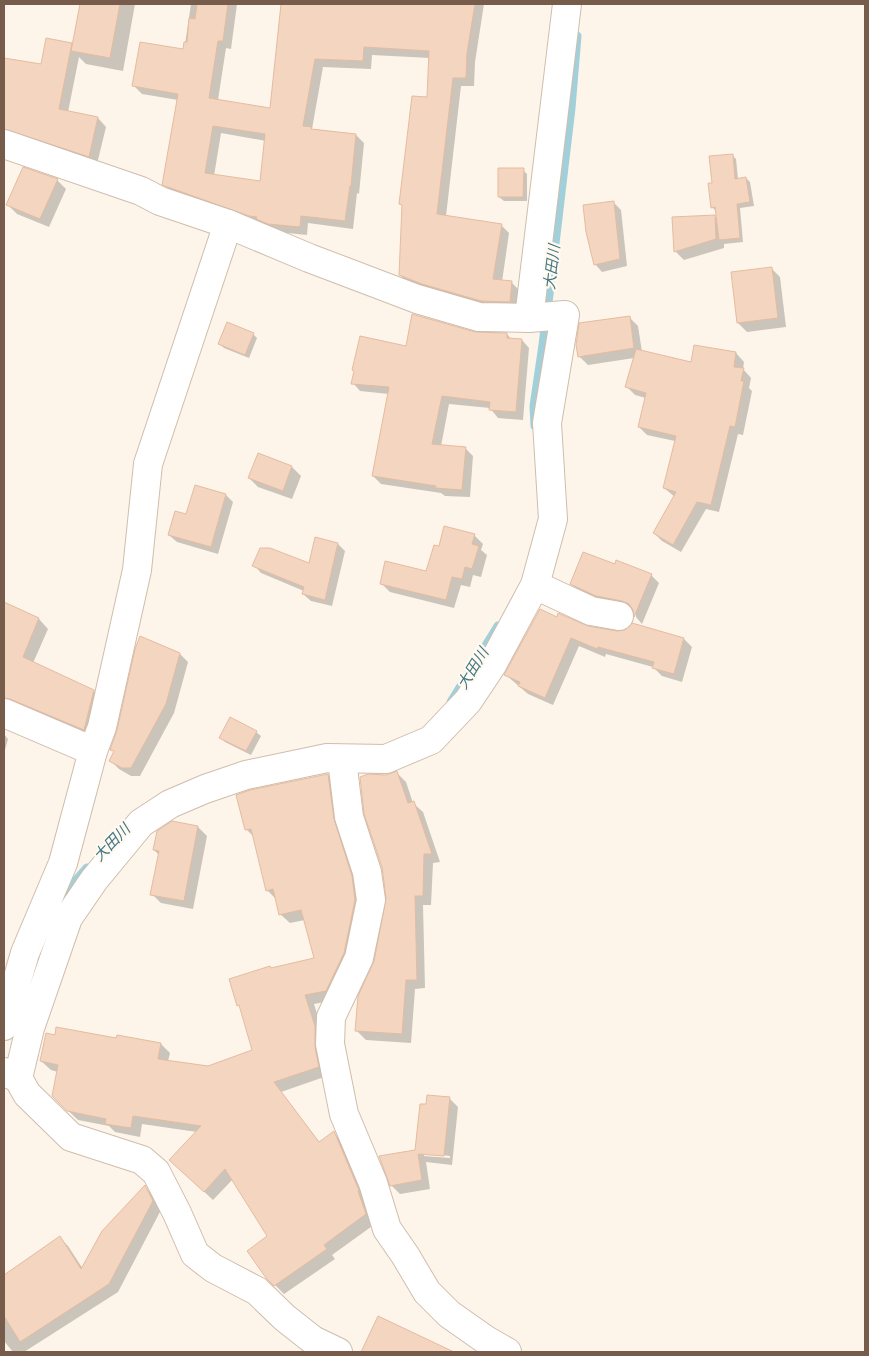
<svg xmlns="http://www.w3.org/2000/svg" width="869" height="1356" viewBox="0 0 869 1356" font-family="'Noto Sans','Noto Sans JP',sans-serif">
	<rect width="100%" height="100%" fill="#fdf5e9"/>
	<g fill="#0003" fill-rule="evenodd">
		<polygon points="81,4 135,4 123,71 86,64 79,57 68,112 98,118 106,127 97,164 37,143 29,135 29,132 4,127 4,59 42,66 71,44 74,46"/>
		<path d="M 191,4 L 237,4 L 231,49 L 226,48 L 218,100 L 272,110 L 281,4 L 484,4 L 475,62 L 474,86 L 461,86 L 446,216 L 501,225 L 509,233 L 502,282 L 512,283 L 520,291 L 518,310 L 491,309 L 408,283 L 400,275 L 403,207 L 400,204 L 428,98 L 430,58 L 372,55 L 371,69 L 323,67 L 312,129 L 356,135 L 364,143 L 359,194 L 357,193 L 353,229 L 308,223 L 307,235 L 278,232 L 172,193 L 164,184 L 178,100 L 142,94 L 134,86 L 184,51 ZM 221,133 L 266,141 L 261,183 L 214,176 Z"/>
		<polygon points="732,155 736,159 738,179 746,178 750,182 754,206 740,208 743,242 724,244 724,248 684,260 675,251 714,216 718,220 717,212 712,207 714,184"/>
		<polygon points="523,170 527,174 527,201 504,201 499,197"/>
		<polygon points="57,180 66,189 49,227 17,214 8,205"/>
		<polygon points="614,203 621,210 627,266 602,272 595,264"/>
		<polygon points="771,268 780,277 786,327 747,332 738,323"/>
		<polygon points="629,317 638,326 642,352 692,364 736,353 744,362 743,369 751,378 749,388 752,391 743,435 738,434 719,512 706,509 681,552 662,541 654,533 675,497 664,488 675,441 647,435 639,427 646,398 635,395 627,387 634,358 588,365 579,356"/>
		<polygon points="475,333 507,334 511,339 522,340 529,348 523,420 498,418 490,408 449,404 441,446 465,448 473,456 470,497 445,496 441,493 381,484 373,476 389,394 360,391 353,383 407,347"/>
		<polygon points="253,334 257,338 249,358 224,348 220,344"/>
		<polygon points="258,454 292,467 301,476 292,499 258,487 249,478"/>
		<polygon points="226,495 233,502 218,554 177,542 169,535 187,515"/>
		<polygon points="474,535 483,544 481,550 487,555 481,577 473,575 470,587 461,585 454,608 390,592 381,583 427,573 440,548"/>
		<polygon points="338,544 345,551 332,606 311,601 303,594 304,591 261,573 254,565 310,565"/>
		<polygon points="615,566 651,575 659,583 642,624 636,617 635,610 605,603 579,591 571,584"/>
		<polygon points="4,603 39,619 48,629 33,663 94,691 103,701 94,739 4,710"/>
		<polygon points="558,618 588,628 617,633 684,639 692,647 682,682 662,676 653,667 606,654 605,657 579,646 553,705 528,694 506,675"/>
		<polygon points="180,654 188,662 174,713 140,776 131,776 119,769 110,760 115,752 112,749"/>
		<polygon points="256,732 261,736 251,755 225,742 221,738"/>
		<polygon points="4,734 8,739 4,754"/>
		<polygon points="397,773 406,782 413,803 423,812 440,862 433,863 431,905 423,905 425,988 415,989 411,1043 366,1040 357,1031 375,962 388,898 386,776"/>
		<polygon points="328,775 337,784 364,909 335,1000 314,1004 324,1036 327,1076 281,1092 320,1143 334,1133 343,1142 375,1224 332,1255 335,1259 284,1294 267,1277 269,1237 233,1179 213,1200 180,1169 197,1132 142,1124 140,1137 115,1132 109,1126 78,1120 53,1096 58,1072 51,1070 41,1061 117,1040 161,1044 170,1053 168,1061 208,1067 253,1051 241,1008 239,1005 271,969 316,959 305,920 290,923 280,914 276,899 267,890 254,837 246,829"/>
		<polygon points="198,827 207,836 193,909 161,903 152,894 159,855 154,850"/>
		<path d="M 449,1098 L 458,1107 L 452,1165 L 426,1162 L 430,1189 L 400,1194 L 391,1185 L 416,1151 L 427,1105 ZM 424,1153 L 450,1156 L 450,1158 L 424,1156 Z"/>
		<polygon points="145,1187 153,1195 161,1210 118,1292 24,1352 13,1352 4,1341 4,1284 12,1279 60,1238 68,1246 83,1269"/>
		<polygon points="379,1318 431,1347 429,1352 362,1352"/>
	</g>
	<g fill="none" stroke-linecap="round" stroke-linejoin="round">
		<g stroke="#a2d0da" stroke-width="9">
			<polyline points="535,426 534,406 543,345 571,108 577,36"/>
			<polyline points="451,702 498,626"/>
			<polyline points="66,901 73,884 87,868"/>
		</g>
	</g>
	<g fill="#f3d5c0" stroke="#e6bba0" fill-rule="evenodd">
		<polygon points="80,4 120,4 110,58 71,51"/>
		<path d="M 197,4 L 228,4 L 223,41 L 218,41 L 209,98 L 270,108 L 281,4 L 475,4 L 467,53 L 466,78 L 453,78 L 437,214 L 502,224 L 493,279 L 512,281 L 510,302 L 481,301 L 422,284 L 399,275 L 402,205 L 399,204 L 412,96 L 427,97 L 429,51 L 364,47 L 363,61 L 315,59 L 303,126 L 312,127 L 311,129 L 356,134 L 351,186 L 350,186 L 345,221 L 301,216 L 300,227 L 268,224 L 256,219 L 257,217 L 249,216 L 162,185 L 178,94 L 132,86 L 140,42 L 183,49 L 184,42 L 187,42 L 189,18 L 195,19 ZM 213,126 L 265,134 L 260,181 L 205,173 Z"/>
		<polygon points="46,38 72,43 59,109 98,117 89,157 4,129 4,58 41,64"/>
		<polygon points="733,154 735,179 746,177 750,202 737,204 740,238 719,240 715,207 711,208 708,183 712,183 709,156"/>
		<polygon points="23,167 58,179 40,219 6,205"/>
		<polygon points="498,168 524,168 523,197 498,197"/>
		<polygon points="614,201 620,259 594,265 586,232 583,205"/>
		<polygon points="715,215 716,239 674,252 672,217"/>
		<polygon points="772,267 778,318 737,323 731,272"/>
		<polygon points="412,314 475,332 507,333 507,338 522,339 516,412 489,410 490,402 442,396 432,444 466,447 462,490 435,488 436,486 372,476 389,387 351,384 354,371 352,370 360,336 406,346"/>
		<polygon points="630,316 634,348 578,357 576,345 579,323"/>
		<polygon points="227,322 254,333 245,355 218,344"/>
		<polygon points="694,345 736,352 734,367 744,368 741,381 744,381 735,427 730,426 711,505 697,502 673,545 653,533 676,492 663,488 676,436 638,427 646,393 625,387 636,349 691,362"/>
		<polygon points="258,453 292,466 283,491 248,478"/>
		<polygon points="195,485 226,494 211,547 168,535 175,511 186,514"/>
		<polygon points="444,526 475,534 472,544 479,546 472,569 465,567 462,579 452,577 446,600 380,584 385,561 426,571 434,545 439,546"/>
		<polygon points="315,537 338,543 325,600 302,594 304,587 252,566 260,548 270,548 309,563"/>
		<polygon points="583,552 615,564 616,560 652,574 634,617 633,610 629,604 622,601 596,596 570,584"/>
		<polygon points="4,602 39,618 23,657 94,690 84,730 10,699 4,698"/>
		<polygon points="540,609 557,617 558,613 588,626 617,631 625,630 632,623 684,638 674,674 652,668 654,662 598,647 597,649 571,638 545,698 518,686 520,682 504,675"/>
		<polygon points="140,636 180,653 166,704 131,768 122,768 109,761 114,751 110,750 117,730 135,649"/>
		<polygon points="230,717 257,731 246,751 219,738"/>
		<polygon points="397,771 408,803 414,801 432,854 424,854 423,896 415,896 417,980 406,980 402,1034 355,1031 358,996 374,961 386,898 382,867 364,814 360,777 368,774 386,775"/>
		<polygon points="328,774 334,819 352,876 355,900 344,953 326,991 305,995 315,1026 315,1047 319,1067 274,1082 319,1142 334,1131 358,1188 359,1191 358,1191 366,1214 324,1245 327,1249 274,1286 266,1278 247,1251 267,1236 225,1169 204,1192 169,1160 201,1126 133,1116 131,1128 105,1124 106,1119 67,1111 52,1096 58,1065 40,1061 46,1033 55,1035 56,1027 116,1038 117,1035 161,1043 158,1059 208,1066 252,1050 239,1005 237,1006 229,979 270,966 271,968 314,958 301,910 279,915 273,889 266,891 251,829 245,830 236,795 250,790"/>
		<polygon points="172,821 198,826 184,901 150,895 159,851 153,850 157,831"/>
		<polygon points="427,1095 450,1097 444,1156 418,1154 422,1180 390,1186 379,1156 415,1150 420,1104 426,1104"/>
		<polygon points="145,1185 153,1201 109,1284 20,1342 4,1316 4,1275 60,1236 81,1269 102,1231"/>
		<polygon points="378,1316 454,1352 361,1352"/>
	</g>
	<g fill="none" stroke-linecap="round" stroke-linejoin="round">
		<g stroke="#cfbdad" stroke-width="30">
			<g id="street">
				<polyline points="4,144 141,191 160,201 228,224 309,258 417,299 479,317 529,318 565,315 547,423 553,519 535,585 492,665 468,701 431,740 386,759 327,758 246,775 205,789 170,804 141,823 94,880 68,918 30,1028 18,1078 4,1072"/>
				<polyline points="529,318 567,4"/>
				<polyline points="535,585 591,611 619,616"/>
				<polyline points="4,713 93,751"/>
				<polyline points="342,760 349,817 367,872 371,900 359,958 331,1017 330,1044 344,1114 373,1183 387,1229 405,1255 427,1292 449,1314 486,1340 507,1352"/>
				<polyline points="4,1026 25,953 63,863 93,751 102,727 137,570 148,464 228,224"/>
				<polyline points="18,1078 27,1094 71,1137 142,1160 156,1172 177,1213 195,1254 213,1268 257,1291 285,1318 313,1340 338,1352"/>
			</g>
		</g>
		<use href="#street" stroke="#fff" stroke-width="28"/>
	</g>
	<g text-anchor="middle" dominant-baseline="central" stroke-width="4.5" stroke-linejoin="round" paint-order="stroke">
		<g font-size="15" font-style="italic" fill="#417885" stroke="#fff9f0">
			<text transform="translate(551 267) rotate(-83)">大田川</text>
			<text transform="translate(472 668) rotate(-58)">大田川</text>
			<text transform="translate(111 842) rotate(-46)">大田川</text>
		</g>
	</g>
	<rect width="869" height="1356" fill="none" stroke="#785c4b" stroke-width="10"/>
</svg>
